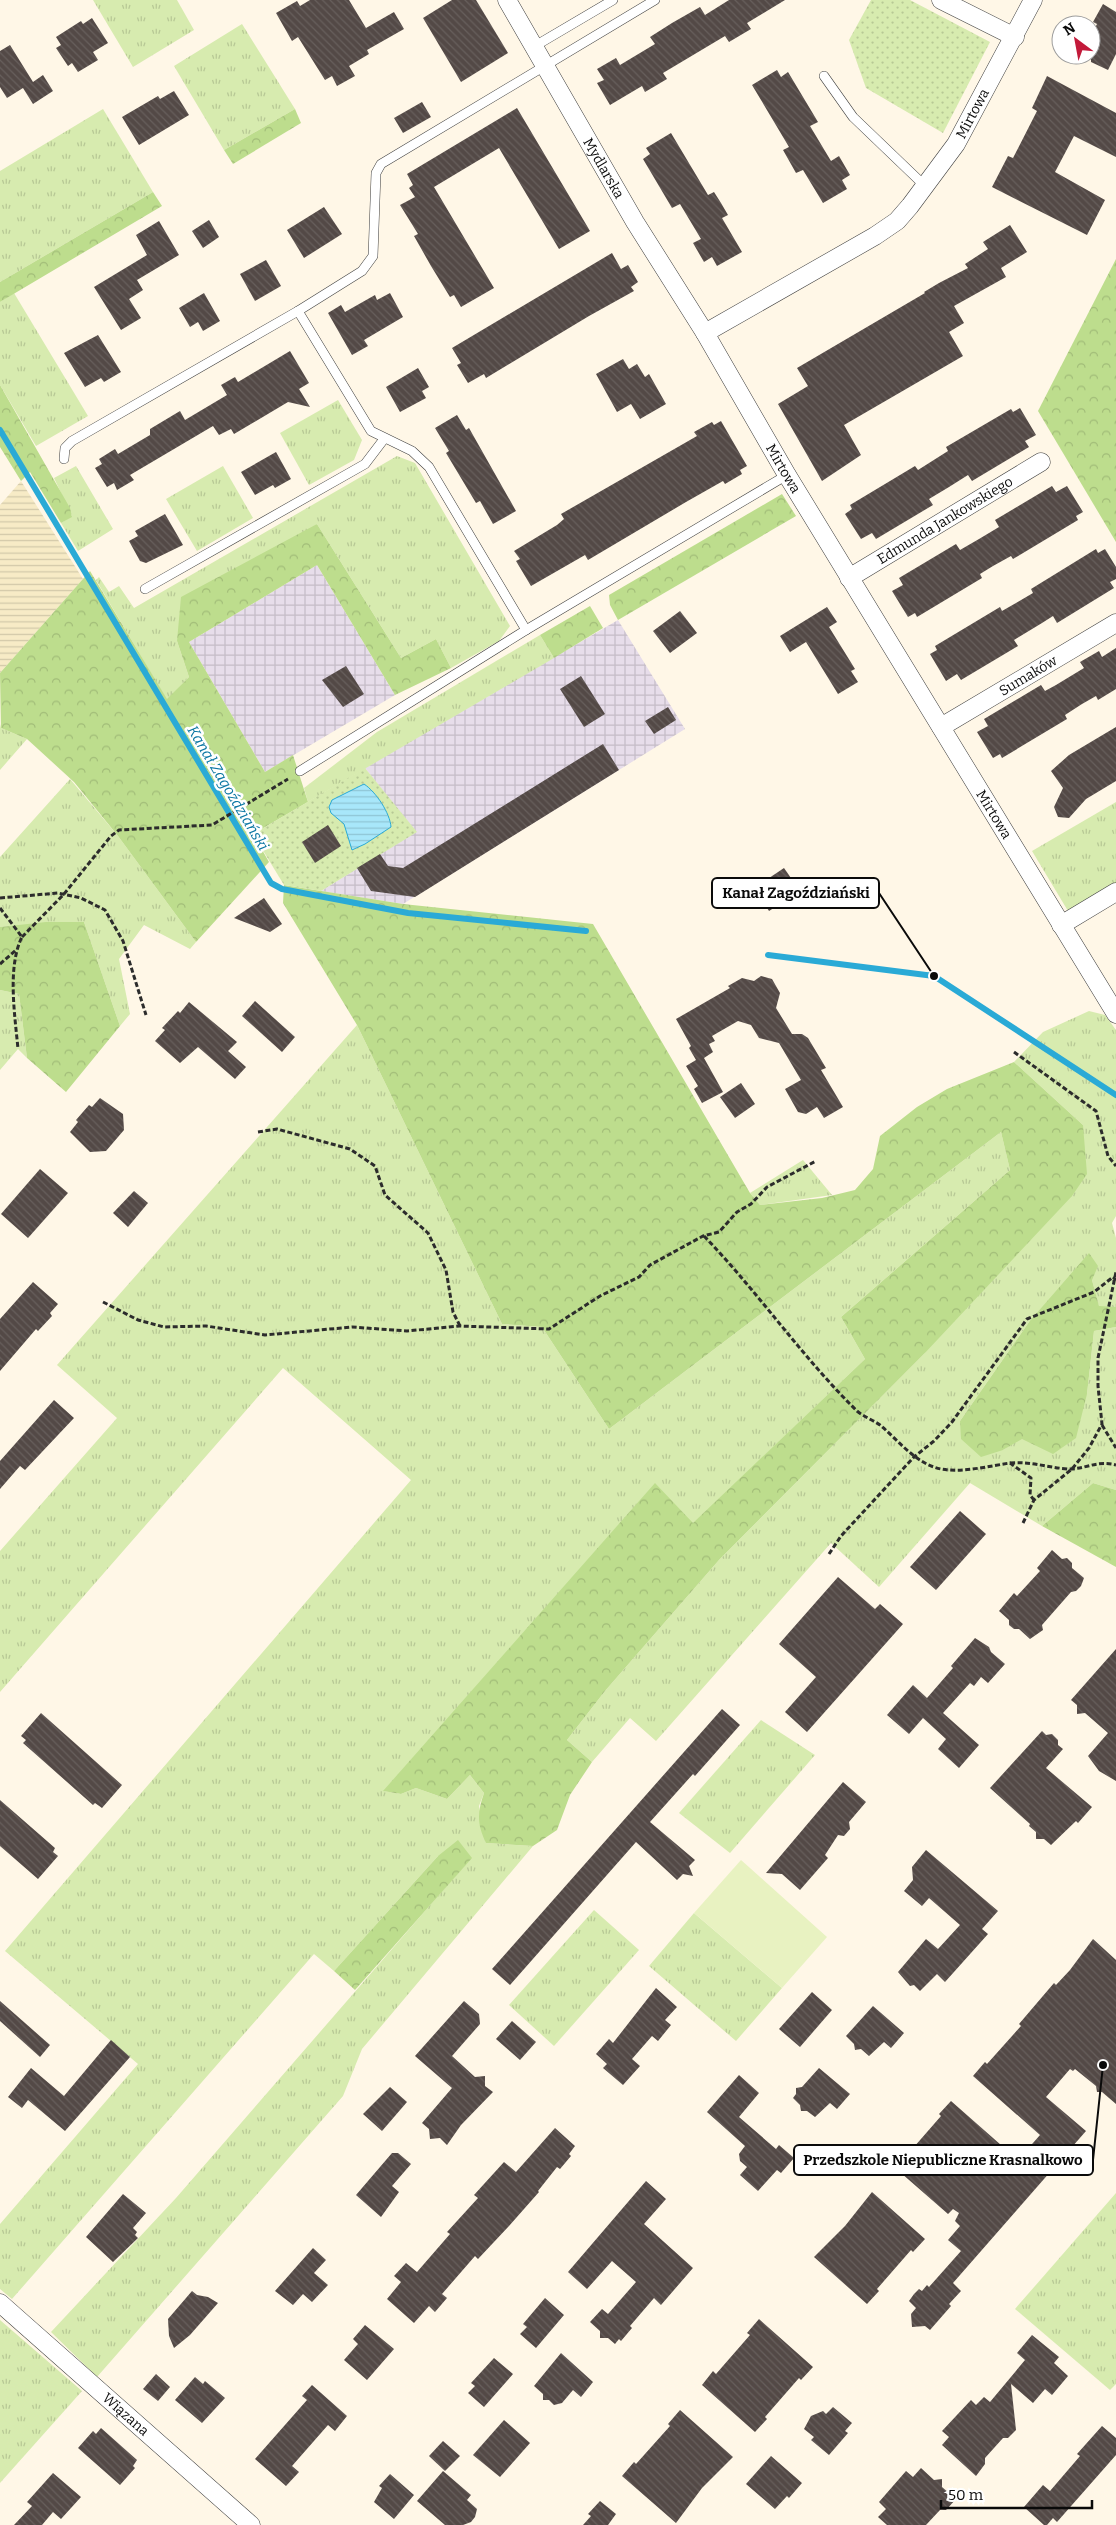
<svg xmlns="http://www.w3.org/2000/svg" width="1116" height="2525" viewBox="0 0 1116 2525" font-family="Bitter,serif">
	<defs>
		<pattern id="industrial-grid" width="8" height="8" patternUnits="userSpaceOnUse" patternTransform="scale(1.25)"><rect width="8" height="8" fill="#e7ddea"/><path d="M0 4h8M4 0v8" fill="none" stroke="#c5bcc7"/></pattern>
		<pattern id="farmland-rules" width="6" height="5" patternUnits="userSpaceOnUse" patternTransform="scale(1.25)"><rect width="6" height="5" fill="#f7ebc6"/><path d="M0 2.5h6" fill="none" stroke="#d2c8a9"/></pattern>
		<pattern id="grass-tufts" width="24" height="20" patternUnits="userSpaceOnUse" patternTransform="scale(1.25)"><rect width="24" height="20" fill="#d7ebaf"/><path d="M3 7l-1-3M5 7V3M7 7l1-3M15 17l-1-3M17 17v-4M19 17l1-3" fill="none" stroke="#b7c895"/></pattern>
		<pattern id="forest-crowns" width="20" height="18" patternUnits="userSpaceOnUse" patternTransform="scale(1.25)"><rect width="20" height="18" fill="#bddd8d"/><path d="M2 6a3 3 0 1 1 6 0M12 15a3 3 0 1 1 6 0" fill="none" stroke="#a1bc78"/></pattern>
		<pattern id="park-dots" width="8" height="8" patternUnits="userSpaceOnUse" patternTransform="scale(1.25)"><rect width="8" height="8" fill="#d7ebaf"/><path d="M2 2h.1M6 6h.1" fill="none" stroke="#b7c895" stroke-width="1.8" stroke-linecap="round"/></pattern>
		<pattern id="water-rules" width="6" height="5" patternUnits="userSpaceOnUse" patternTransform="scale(1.25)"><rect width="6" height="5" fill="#a8e7fa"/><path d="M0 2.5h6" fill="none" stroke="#8fc5d5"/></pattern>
		<pattern id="building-back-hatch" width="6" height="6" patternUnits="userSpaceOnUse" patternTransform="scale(1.25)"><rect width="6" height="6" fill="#534946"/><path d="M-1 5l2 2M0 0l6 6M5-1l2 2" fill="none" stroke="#675f5c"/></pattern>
	</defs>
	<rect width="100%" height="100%" fill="#fff7e7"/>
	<g fill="url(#industrial-grid)">
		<polygon points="317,565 395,695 265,772 189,642"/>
		<polygon points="618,620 685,729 403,904 321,891 416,832 365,768"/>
	</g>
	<polygon fill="url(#farmland-rules)" points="21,481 83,579 0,673 0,505"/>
	<g fill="url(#grass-tufts)">
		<polygon points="93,0 177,0 194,30 133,67"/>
		<polygon points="242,24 295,109 224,150 174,66"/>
		<polygon points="103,109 153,192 0,282 0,171"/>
		<polygon points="14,293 88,416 36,446 0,385 0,302"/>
		<polygon points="338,400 362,440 354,460 309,485 280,433"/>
		<polygon points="397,456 415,463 510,626 499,641 451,668 436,639 401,658 317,524 177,641 189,677 167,700 96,580 99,577 109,592 119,586 134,608"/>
		<polygon points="76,466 113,529 78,551 61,523 72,516 54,478"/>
		<polygon points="223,466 253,518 197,551 166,499"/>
		<polygon points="540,635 554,658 308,802 304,788 377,732"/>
		<polygon points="0,724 1,728 27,739 0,770"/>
		<polygon points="70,779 118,836 196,942 190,949 144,925 119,959 130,1014 120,1026 84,922 0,927 0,857"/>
		<polygon points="1116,802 1116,883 1068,911 1032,851"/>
		<polygon points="0,990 19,994 27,1058 18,1049 0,1070"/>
		<polygon points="1089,1011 1105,1015 1116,1030 1116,1216 1112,1223 1116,1238 1116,1307 1099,1307 1092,1280 1029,1322 960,1421 1003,1450 1087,1394 1094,1331 1116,1327 1116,1490 1093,1483 1042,1526 970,1483 879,1587 831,1543 656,1741 630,1718 592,1762 567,1740 605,1691 719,1560 924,1354 1083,1125 1014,1062 1043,1032"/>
		<polygon points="357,1025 502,1324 542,1327 609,1429 1001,1132 1010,1170 841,1317 865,1359 693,1524 655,1484 384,1791 401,1794 416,1788 447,1799 470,1775 484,1793 479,1806 486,1843 533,1846 362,2049 343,2096 97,2377 51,2332 176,2198 471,1858 438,1856 334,1971 314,1954 12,2299 0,2289 0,2224 138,2064 5,1951 411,1480 283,1368 0,1692 0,1551 117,1418 57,1365"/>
		<polygon points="803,1160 832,1195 760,1205 750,1193"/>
		<polygon points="761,1720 815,1755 730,1853 679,1813"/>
		<polygon points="594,1910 639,1950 554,2046 509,2005"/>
		<polygon points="694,1913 782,1988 736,2041 649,1966"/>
		<polygon points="1116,2193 1116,2384 1110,2390 1015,2309"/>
		<polygon points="0,2320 82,2391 0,2483"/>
	</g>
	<g fill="url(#forest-crowns)">
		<polygon points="295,109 301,123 233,164 224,150"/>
		<polygon points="153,192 162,206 0,302 0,282"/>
		<polygon points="1116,259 1116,542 1038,411"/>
		<polygon points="0,385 70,508 72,517 61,523 30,472 21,481 0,447"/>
		<polygon points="782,494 796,516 618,620 610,605 609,595"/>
		<polygon points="317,524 401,658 436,639 451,668 395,695 317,565 189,642 265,772 293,755 308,802 253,834 269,862 196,942 118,836 74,782 27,739 1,728 0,673 90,571 167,699 189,677 177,641 181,597"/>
		<polygon points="590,606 603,628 554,658 540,635"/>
		<path d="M 284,885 L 403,904 L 593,924 L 750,1193 L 760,1205 L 822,1198 L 855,1190 L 873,1169 L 880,1136 L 917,1107 L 947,1089 L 1014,1062 L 1083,1125 L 1087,1174 L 1072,1196 L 924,1354 L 719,1560 L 605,1691 L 567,1740 L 592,1762 L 570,1795 L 557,1830 L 533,1846 L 486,1843 C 477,1824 477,1813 484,1793 L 470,1775 L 447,1799 L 416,1788 L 401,1794 L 383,1791 L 655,1483 L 693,1523 L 865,1359 L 841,1317 L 1010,1170 L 1001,1132 L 609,1429 L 542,1327 L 502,1324 L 357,1025 L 283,903 Z"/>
		<polygon points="46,922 84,922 120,1026 66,1092 27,1058 19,994 0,990 0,927"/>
		<polygon points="1089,1253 1098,1266 1092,1280 1099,1306 1116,1307 1116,1327 1094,1331 1087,1394 1076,1438 1053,1454 1022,1439 1003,1450 981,1457 961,1439 960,1421 1029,1322"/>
		<polygon points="1093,1483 1116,1490 1116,1567 1042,1526"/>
		<polygon points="458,1840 472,1858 355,1990 334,1971 438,1856"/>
	</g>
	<g fill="url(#park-dots)">
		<polygon points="871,0 910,0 990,42 943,133 866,88 849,40"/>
		<polygon points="365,768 417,832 321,891 284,885 253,834"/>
	</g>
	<polygon fill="#e8f2c1" points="741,1860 827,1937 782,1988 694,1913"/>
	<path fill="url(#water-rules)" stroke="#2aaad6" d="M 364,784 C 376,792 390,813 391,827 L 365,844 L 352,850 L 344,824 L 331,813 L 329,807 L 332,800 Z"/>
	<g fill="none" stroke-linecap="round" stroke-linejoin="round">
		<g stroke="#2aaad6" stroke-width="6">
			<polyline points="0,430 271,883 282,889 408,913 586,931"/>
			<polyline points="768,955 934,976 1116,1095"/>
		</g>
	</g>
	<g fill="url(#building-back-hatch)">
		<polygon points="310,0 349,0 366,28 394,12 404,29 367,50 369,54 349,66 355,76 337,86 332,76 325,80 298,37 292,41 276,13 297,1 300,6"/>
		<polygon points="452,0 476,0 508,53 461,82 423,18"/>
		<polygon points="729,0 785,0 747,23 751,29 729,42 725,36 663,73 667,79 645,92 642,86 610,105 597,83 604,80 597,69 616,58 620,65 655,44 650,37 672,23 700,7 705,15"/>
		<polygon points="1103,4 1116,12 1116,54 1108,70 1091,62 1091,36 1097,24 1093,22"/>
		<polygon points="92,18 108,43 93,52 98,60 78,72 72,63 68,66 56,48 61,45 56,37 81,21 83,24"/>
		<polygon points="10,45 33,82 43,75 53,91 33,104 23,88 7,98 0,87 0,51"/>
		<polygon points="777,70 781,77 788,72 818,122 810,126 831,161 839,156 850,175 842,180 847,189 823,203 803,170 796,173 783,150 789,147 752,85"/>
		<polygon points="1047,76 1116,113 1116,157 1074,136 1055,172 1105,200 1087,235 992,187 1008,156 1013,158 1037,111 1032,108"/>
		<polygon points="174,91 189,115 139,145 122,117 158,96 160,99"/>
		<polygon points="422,102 431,117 403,133 394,118"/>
		<polygon points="517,108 590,231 559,249 499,148 434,187 494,288 461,307 454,295 450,297 431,266 414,236 418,234 400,205 415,197 409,188 413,185 407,174"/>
		<polygon points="671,133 708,195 714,192 721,203 728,215 722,218 742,252 717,266 712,257 704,262 693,243 701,239 680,204 672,208 643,159 650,154 646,148"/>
		<polygon points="324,207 342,234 304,258 287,230"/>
		<polygon points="209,220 219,237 203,248 192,231"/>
		<polygon points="159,221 179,255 137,280 143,290 129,299 141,318 121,330 94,287 147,255 136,235"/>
		<polygon points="1010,225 1027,252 1001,268 1006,277 954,306 964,323 949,332 963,356 844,425 861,455 822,481 778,404 808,386 797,368 925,293 924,292 939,283 968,268 965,264 988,249 983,242"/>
		<polygon points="612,253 621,269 628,265 638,282 631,287 634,291 589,316 486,378 484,374 468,383 457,365 461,363 452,348"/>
		<polygon points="266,260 281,286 255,301 240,274"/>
		<polygon points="204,293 220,321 203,331 198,322 190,327 179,308"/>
		<polygon points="390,293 403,317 364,340 368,346 352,355 328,313 341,305 345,312 375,295 377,300"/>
		<polygon points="98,335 121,372 104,382 101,378 85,387 64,353"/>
		<polygon points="290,351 309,383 299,389 310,407 288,402 234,434 231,429 219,435 213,426 130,475 134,480 117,490 114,483 107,487 95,468 102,464 99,459 115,449 118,454 150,435 150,429 180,411 185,420 227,395 221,385 235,377 238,382"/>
		<polygon points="623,359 629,369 637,364 645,377 649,374 666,404 640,419 631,404 617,412 596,374"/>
		<polygon points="418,368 429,387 422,391 426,398 400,412 386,387"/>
		<polygon points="1020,408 1036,435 1025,441 1029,447 972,481 968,475 949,487 929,499 933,505 876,539 872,533 861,539 845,514 852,509 850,505 915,466 918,470 948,451 946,447 1011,409 1013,412"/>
		<polygon points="457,415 466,430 469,428 516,511 493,524 480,501 476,503 446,453 449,451 435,428"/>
		<polygon points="721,421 747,466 740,470 742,474 725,484 723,481 686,502 588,560 585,555 531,586 516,561 520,559 514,551 557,525 564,519 561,514 697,436 694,432 712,422 714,425"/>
		<polygon points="276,452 291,479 275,488 273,485 255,495 241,472"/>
		<polygon points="1052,486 1056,492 1067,486 1083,512 1076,516 1078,520 1013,559 1011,556 993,566 980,574 982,578 917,617 915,613 908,617 892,591 903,585 899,578 956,544 960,550 979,539 999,527 995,520"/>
		<polygon points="165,514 183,545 146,563 140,561 129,541 138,536 135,531"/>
		<polygon points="1096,549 1098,553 1105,549 1116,567 1116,579 1110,582 1114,588 1057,623 1053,616 1042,623 1014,640 1018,646 961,680 957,674 946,681 930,654 937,650 935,646 1000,607 1002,611 1016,603 1033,593 1031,589"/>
		<polygon points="827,607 837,622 829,627 855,669 851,671 858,682 838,694 806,642 790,652 780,636"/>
		<polygon points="680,611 697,633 670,653 653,631"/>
		<polygon points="1116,648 1116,689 1098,700 1096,696 1082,704 1065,715 1067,719 1002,758 1000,754 993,758 977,732 988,726 984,719 1041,685 1045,691 1056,685 1084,668 1080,662 1099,651 1102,657"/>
		<polygon points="346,666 364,694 343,707 322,680"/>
		<polygon points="581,676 605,714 584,727 560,689"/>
		<polygon points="668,707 676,720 654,734 645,721"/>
		<polygon points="1116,727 1116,781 1086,799 1069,818 1058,817 1054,807 1063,788 1051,771 1069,755"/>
		<polygon points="603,744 619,770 415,897 371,891 357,868 380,854 388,866 403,868"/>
		<polygon points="328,825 341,846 315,863 302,842"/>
		<polygon points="784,868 800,891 769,911 754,888"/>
		<polygon points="264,898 282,924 270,932 234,918"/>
		<polygon points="761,976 772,979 780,993 776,1008 792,1034 802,1034 808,1038 826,1068 821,1070 843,1107 824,1118 817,1107 806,1114 798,1112 785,1089 801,1080 779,1043 759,1038 751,1025 738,1021 712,1036 715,1041 709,1044 713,1052 704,1058 723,1092 702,1103 694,1089 698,1086 686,1066 696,1060 689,1048 691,1046 676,1019 730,988 728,986 742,978 754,981"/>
		<polygon points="255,1001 295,1037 282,1052 242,1016"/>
		<polygon points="189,1002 237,1042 228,1051 246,1067 235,1079 198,1047 180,1063 155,1041 165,1030 162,1028 178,1011 180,1013"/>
		<polygon points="741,1083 755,1104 735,1118 720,1097"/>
		<polygon points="100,1098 123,1114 124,1130 106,1151 90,1152 70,1132 78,1122 76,1120 89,1105 92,1107"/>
		<polygon points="40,1169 68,1193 28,1238 1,1214"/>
		<polygon points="134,1191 148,1203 128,1227 113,1213"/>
		<polygon points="33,1282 58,1304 50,1313 52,1316 38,1331 36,1329 0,1371 0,1319"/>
		<polygon points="54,1400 74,1418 25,1470 20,1466 0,1489 0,1461"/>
		<polygon points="960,1511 986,1534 936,1590 910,1567"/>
		<polygon points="1052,1550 1062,1559 1067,1558 1072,1563 1072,1568 1084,1578 1081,1586 1076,1591 1071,1592 1042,1625 1043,1630 1030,1639 1019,1629 1014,1629 1009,1625 1009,1620 999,1611 1014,1593 1017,1596 1040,1571 1037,1568"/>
		<polygon points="838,1577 875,1609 880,1604 903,1624 807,1732 785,1712 816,1677 779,1644"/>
		<polygon points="975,1638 989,1647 991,1652 1005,1664 988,1683 981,1677 974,1686 970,1683 943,1713 979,1745 959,1768 938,1749 946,1739 923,1718 909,1734 887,1715 913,1685 927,1698 953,1668 951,1666"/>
		<polygon points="1116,1649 1116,1781 1099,1771 1088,1756 1108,1733 1085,1713 1077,1714 1077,1705 1071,1700"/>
		<polygon points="722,1709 740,1725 695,1776 693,1774 650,1822 695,1860 689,1866 693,1876 683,1874 677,1880 636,1842 510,1985 492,1969"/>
		<polygon points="41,1713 122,1785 102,1808 95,1803 93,1805 23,1743 26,1740 21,1736"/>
		<polygon points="1042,1731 1046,1735 1052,1734 1058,1740 1058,1745 1063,1749 1046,1768 1092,1807 1078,1823 1076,1821 1051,1845 1044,1839 1036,1839 1036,1832 1029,1826 1030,1824 990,1788"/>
		<polygon points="843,1782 866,1802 849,1822 850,1829 844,1836 838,1835 825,1855 828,1858 800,1890 782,1874 766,1873"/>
		<polygon points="0,1800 55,1848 53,1852 58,1856 38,1879 0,1846"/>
		<polygon points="926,1850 998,1911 982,1929 988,1934 945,1982 937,1974 920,1991 914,1985 910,1986 898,1972 926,1939 938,1949 960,1925 929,1898 922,1906 904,1891 913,1880 912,1867"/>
		<polygon points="1093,1939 1116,1960 1116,2104 1102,2092 1097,2092 1096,2086 1075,2069 1073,2071 1070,2069 1046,2097 1086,2131 953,2283 961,2291 949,2304 951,2306 930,2330 925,2326 912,2327 911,2314 916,2308 909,2301 914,2294 919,2289 922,2291 927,2285 929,2287 961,2251 948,2240 960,2226 955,2221 959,2213 953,2209 948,2214 893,2166 905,2153 907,2155 941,2116 939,2114 951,2101 1018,2160 1040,2135 973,2076 985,2062 987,2064 1021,2026 1019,2024 1054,1983 1056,1985 1070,1970"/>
		<polygon points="656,1988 677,2007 665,2020 671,2025 658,2041 652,2036 632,2059 640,2066 623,2085 603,2068 607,2064 596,2054 609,2039 613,2043"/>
		<polygon points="812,1992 832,2010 800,2047 779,2029"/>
		<polygon points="0,2001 50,2045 40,2057 0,2021"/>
		<polygon points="464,2001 479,2014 480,2024 452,2056 475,2077 485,2076 485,2086 493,2092 461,2125 447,2145 440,2138 430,2139 429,2129 422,2123 452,2088 415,2056"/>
		<polygon points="873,2006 904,2033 891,2048 884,2042 869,2056 861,2049 855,2050 854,2044 846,2036"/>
		<polygon points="512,2021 536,2042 520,2060 496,2039"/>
		<polygon points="111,2040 130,2057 65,2131 28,2100 22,2108 8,2097 31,2068 64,2096"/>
		<polygon points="819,2068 850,2094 837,2109 830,2103 815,2117 807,2111 801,2111 800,2105 793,2098 796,2094 796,2088 802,2087"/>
		<polygon points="739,2075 759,2093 739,2117 776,2149 779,2145 794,2158 781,2173 777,2170 758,2191 740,2175 747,2167 740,2161 739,2154 745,2146 707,2112"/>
		<polygon points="390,2087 407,2102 382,2131 363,2114"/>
		<polygon points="555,2128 575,2146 569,2154 571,2156 560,2169 557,2167 538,2191 539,2192 509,2226 478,2259 475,2256 442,2294 447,2298 435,2312 429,2306 414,2323 387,2299 401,2282 394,2276 406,2263 417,2272 450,2234 447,2232 478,2198 474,2195 504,2162 516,2172"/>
		<polygon points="392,2153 398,2153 411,2164 392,2186 399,2192 381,2217 356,2195"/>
		<polygon points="646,2181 666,2199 644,2224 693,2268 661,2305 654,2298 630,2326 632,2328 621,2341 619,2339 615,2344 608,2338 600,2338 600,2331 590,2322 602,2309 608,2314 636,2282 612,2261 587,2289 568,2272"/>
		<polygon points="872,2192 925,2239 913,2252 911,2250 877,2289 879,2291 867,2304 814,2257 845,2226"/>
		<polygon points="123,2194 146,2213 133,2228 137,2232 135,2235 138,2238 113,2262 86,2237"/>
		<polygon points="313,2248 326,2260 314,2273 328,2285 312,2302 303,2294 293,2305 275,2291"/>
		<polygon points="192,2291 197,2295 208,2297 218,2303 190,2335 174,2348 169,2336 168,2319"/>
		<polygon points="545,2298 564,2315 536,2348 520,2334 527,2327 523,2324"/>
		<polygon points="759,2319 813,2367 801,2380 799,2378 765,2417 767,2419 755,2432 702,2385 713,2371 716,2374 750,2335 747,2333"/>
		<polygon points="365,2325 394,2349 367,2380 344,2360 358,2344 353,2339"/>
		<polygon points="1032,2335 1059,2357 1054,2363 1068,2376 1052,2395 1045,2389 1033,2403 1011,2384 1016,2430 1008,2438 1003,2438 985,2458 985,2464 976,2476 942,2445 949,2437 942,2431 971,2400 976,2405 984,2397 990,2402 1025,2360 1017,2353"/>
		<polygon points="561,2353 593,2382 581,2397 573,2390 562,2403 554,2405 549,2400 543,2400 543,2394 534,2386"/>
		<polygon points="494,2358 513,2374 484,2407 468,2393 475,2386 471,2383"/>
		<polygon points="156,2374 170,2387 158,2401 143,2389"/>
		<polygon points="195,2377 203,2384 205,2381 225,2398 202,2423 175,2400"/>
		<polygon points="312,2385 347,2416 335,2431 328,2425 292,2466 299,2472 286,2486 255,2459 307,2400 302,2396"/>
		<polygon points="833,2407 852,2423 845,2431 848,2433 829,2455 811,2440 814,2437 804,2429 811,2416 823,2411 826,2414"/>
		<polygon points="680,2410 733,2457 702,2488 676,2523 622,2476 634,2462 636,2464 670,2426 668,2424"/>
		<polygon points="504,2420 530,2443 500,2477 473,2455"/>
		<polygon points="1102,2426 1116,2438 1116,2455 1057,2522 1053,2518 1047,2525 1044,2525 1024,2507 1043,2485 1050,2491 1080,2456 1077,2454"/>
		<polygon points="101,2428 137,2460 133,2466 135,2468 120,2485 78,2448 93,2431 96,2434"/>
		<polygon points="443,2441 460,2456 445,2471 429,2456"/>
		<polygon points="771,2456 802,2483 789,2498 787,2496 775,2509 746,2484"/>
		<polygon points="921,2468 934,2480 942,2479 942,2487 956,2499 946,2510 940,2510 926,2525 887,2525 878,2517 886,2509 879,2502 906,2471 913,2477"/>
		<polygon points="443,2471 471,2495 467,2500 477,2509 475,2517 471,2522 463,2525 445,2525 417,2501"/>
		<polygon points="53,2473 81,2497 61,2519 53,2512 42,2525 14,2525 32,2506 27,2502"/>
		<polygon points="390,2474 414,2495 394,2519 374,2502 382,2488 379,2486"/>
		<polygon points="600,2501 616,2514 608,2525 583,2525 591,2516 588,2514"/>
	</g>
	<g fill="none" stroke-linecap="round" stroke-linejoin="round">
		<g stroke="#3d3d3d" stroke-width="10">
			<g id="lane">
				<polyline points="535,46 613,0"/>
				<polyline points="824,76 853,117 926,187"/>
				<polyline points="298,311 371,431 412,451 429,467 526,630"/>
				<polyline points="64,459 65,448 72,441 298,311 362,271 373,256 376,173 381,164 655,0"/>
				<polyline points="145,589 365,464 384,439"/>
				<polyline points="300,771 526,630 787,475"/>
			</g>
		</g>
		<g stroke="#3d3d3d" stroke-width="19">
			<g id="street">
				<path id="s1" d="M 507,0 L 635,222 L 705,333 L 787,475 L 1116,1014"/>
				<polyline points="941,0 1015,37"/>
				<path id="s2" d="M 705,333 L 875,236 L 897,221 L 910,206 L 956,144 L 1033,0"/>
				<path id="s3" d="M 849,578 L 1041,462"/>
				<path id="s4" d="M 941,727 L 1116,623"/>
				<polyline points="1061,925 1116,892"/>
				<path id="s5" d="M 0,2303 L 251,2525"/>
			</g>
		</g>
		<g stroke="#2c2c2c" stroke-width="3" stroke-dasharray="5 2.5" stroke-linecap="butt">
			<polyline points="0,898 58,893 81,898 105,910 123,941 146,1015"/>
			<path d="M 0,908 L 22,937 C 7,967 15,1016 18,1049"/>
			<polyline points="22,937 64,894 111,836 119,830 212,825 288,779"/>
			<polyline points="0,964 16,950"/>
			<polyline points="1014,1052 1096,1111 1108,1156 1116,1166"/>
			<polyline points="258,1132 277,1129 350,1149 375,1166 385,1195 428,1233 446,1270 453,1312 460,1326"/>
			<path d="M 704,1236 C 758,1292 802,1357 857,1411 C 864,1417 873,1420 880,1425 C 899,1441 916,1464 941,1469 C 963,1473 989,1466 1010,1463 L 1031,1478 L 1030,1495 L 1034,1500"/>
			<polyline points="103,1302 138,1320 164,1327 206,1326 265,1335 352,1327 407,1331 460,1326 549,1329 600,1296 639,1277 650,1265 703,1236 719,1232 737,1212 751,1204 767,1187 816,1161"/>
			<polyline points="1102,1425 1116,1448"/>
			<path d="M 1010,1463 C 1031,1461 1049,1468 1069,1469 C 1086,1469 1097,1460 1116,1465"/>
			<polyline points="1023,1523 1034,1500 1072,1469 1089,1448 1102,1424 1098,1386 1098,1358 1116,1272"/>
			<polyline points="829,1554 841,1536 914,1457 934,1441 952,1422 1027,1319 1094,1292 1113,1277 1116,1280"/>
		</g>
		<use href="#lane" stroke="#fff" stroke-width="9"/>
		<use href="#street" stroke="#fff" stroke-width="18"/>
	</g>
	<g text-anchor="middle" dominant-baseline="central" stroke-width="5" stroke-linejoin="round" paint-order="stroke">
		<g font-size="14" fill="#0a0a0a" stroke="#fff">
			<text stroke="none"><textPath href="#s2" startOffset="354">Mirtowa</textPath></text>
			<text stroke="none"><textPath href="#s1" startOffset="194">Mydlarska</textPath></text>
			<text stroke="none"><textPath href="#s1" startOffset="544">Mirtowa</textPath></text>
			<text stroke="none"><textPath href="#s3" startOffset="112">Edmunda Jankowskiego</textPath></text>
			<text stroke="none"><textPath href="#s4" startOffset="101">Sumaków</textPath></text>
			<text stroke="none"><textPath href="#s1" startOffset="949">Mirtowa</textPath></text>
			<text stroke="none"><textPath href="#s5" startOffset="168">Wiązana</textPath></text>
		</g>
		<g font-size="15" font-style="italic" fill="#0c77a3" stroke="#fff">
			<text transform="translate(228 788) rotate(59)">Kanał Zagoździański</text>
		</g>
	</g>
	<path fill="none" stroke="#0a0a0a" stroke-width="2" d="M934 976L879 893M1103 2065L1093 2160"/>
	<g fill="#0a0a0a" stroke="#fff" stroke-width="2">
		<circle cx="934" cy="976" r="5"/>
		<circle cx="1103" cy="2065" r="5"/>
	</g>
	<g fill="#fff" stroke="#0a0a0a" stroke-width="2">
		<rect x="712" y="878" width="167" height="30" rx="5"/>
		<rect x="794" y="2145" width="299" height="30" rx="5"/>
	</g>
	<g font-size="15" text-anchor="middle" font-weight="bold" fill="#0a0a0a">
		<text x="796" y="898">Kanał Zagoździański</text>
		<text x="943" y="2165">Przedszkole Niepubliczne Krasnalkowo</text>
	</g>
	<g transform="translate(1076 40) rotate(328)"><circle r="24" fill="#ffffff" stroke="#9d9d9d"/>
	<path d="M0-4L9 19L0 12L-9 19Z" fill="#c31a3a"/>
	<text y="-8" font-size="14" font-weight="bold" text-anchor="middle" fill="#0a0a0a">N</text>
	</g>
	<path d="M941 2500v8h151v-8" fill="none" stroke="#0a0a0a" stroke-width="2.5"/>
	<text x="948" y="2500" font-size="15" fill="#0a0a0a" stroke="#ffffff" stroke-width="4" paint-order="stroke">50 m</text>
</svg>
